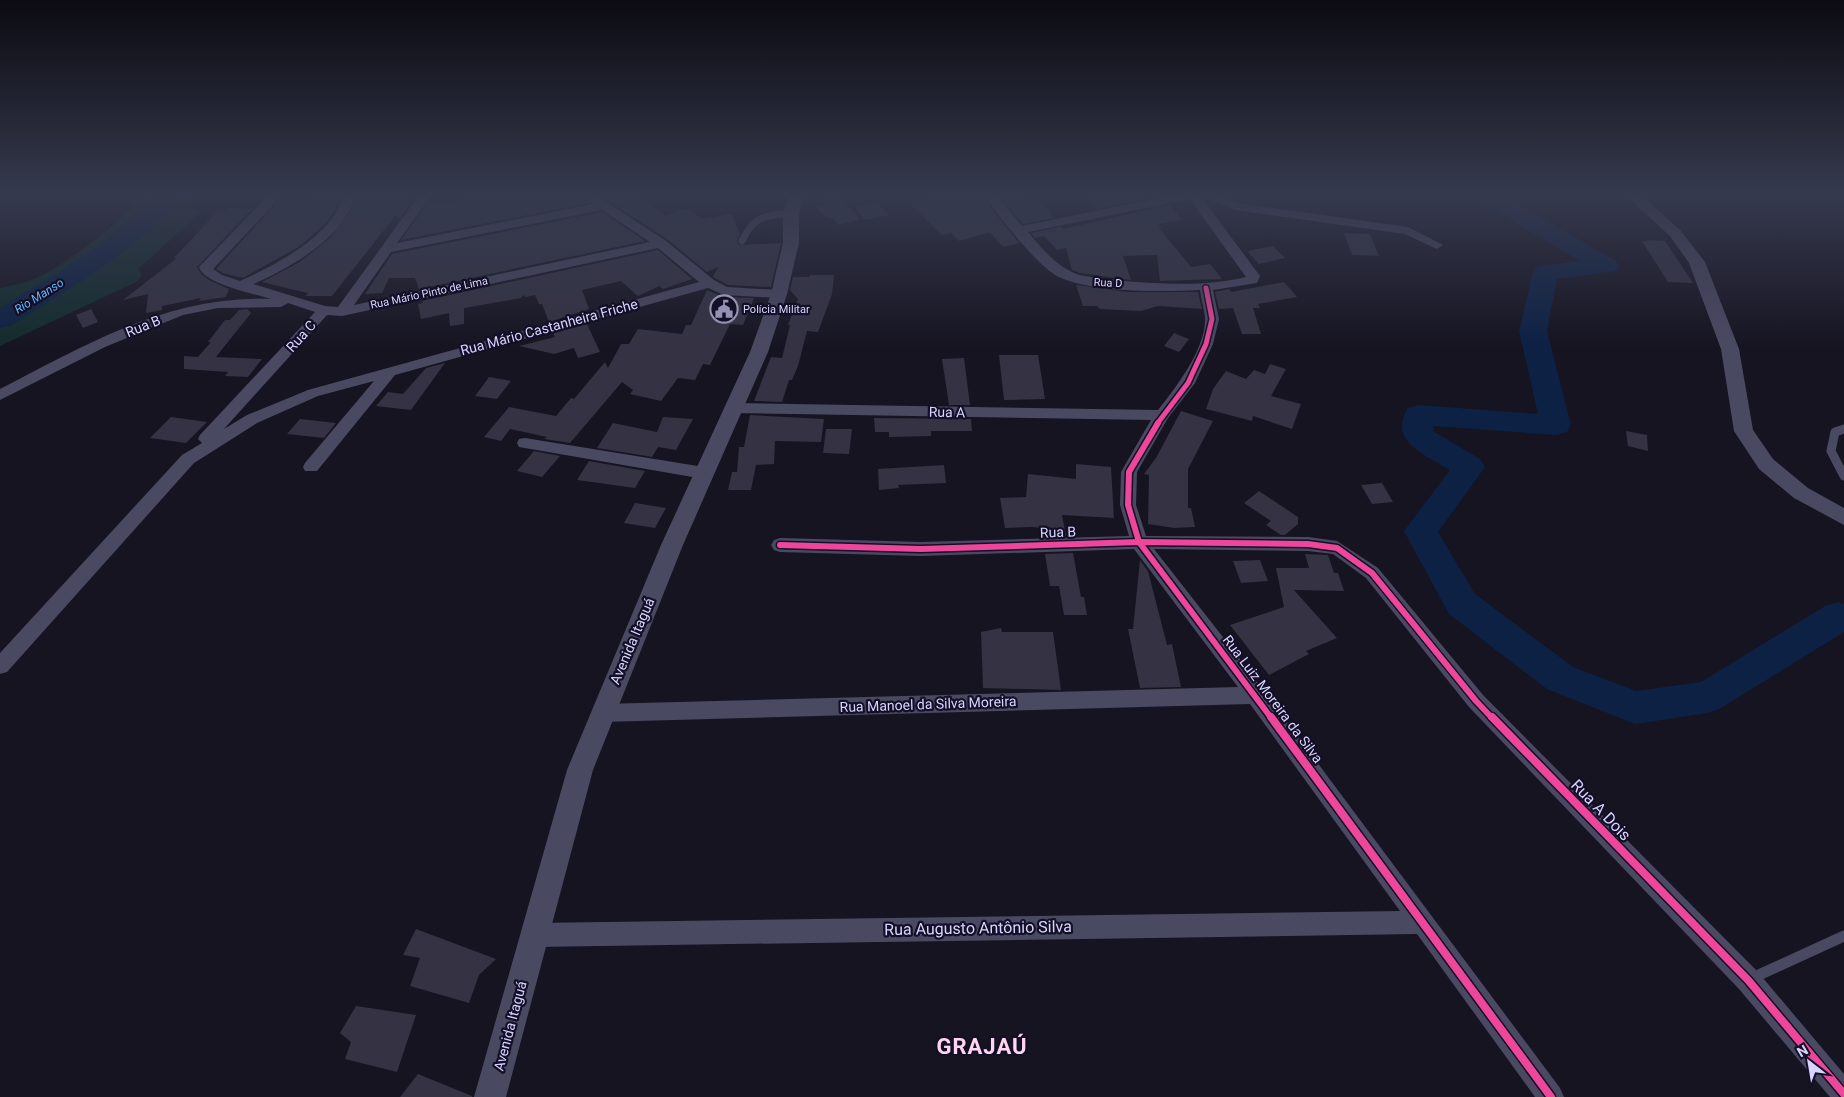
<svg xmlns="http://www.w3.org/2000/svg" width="1844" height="1097" viewBox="0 0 1844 1097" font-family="Roboto,sans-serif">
	<rect width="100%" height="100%" fill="#161421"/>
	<path fill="#132c2d" d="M 145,194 L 198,194 L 188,207 L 201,212 L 138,269 L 142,274 L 138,281 L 0,346 L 0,288 C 11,286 24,283 34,279 C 64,267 124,219 145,194 Z"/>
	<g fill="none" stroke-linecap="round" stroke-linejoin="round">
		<g fill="#0d2144" fill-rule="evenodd">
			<path d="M 156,194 L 181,194 C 142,250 66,290 10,326 L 0,328 L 0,308 L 72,264 L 124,226 Z"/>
			<path d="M 1472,194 L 1501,194 L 1616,261 L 1620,266 L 1616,271 L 1557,279 L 1547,331 L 1571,425 L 1567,432 L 1556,435 L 1434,426 L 1433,431 L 1480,459 L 1485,467 L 1438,532 L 1475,594 L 1573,667 L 1636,691 L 1701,682 L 1825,606 L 1838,602 L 1844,604 L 1844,632 L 1721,708 L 1708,713 L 1635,724 L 1547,689 L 1449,614 L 1404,531 L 1450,470 C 1426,455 1387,442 1408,408 L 1419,405 L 1538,414 L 1519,331 L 1533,272 L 1537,267 L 1580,261 L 1476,199 Z"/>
		</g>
	</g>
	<g fill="#343243">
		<polygon points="312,194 341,194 336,208 327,222 300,246 243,278 223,273 216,269 273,207 278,199 308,202"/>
		<polygon points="357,194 411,196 408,203 411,203 397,222 399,218 395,216 332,296 306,296 308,293 262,282 300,262 330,238 352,210"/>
		<polygon points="460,194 578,194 589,203 401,240 428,202 462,202"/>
		<polygon points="598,194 637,194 666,216 685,208 703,219 732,214 740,234 737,241 739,245 781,243 771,287 728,285 713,277 718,267 707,272 667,239"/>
		<polygon points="942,194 989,194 985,200 1019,243 1003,247 990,232 959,241 951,233 942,235 909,203"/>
		<polygon points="997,194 1020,194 1029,201 1039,199 1054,218 1023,224"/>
		<polygon points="1082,194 1162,194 1163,195 1096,209"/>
		<polygon points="838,195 860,219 839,225 832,218 827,218 816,207 827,204 823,199"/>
		<polygon points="877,202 889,215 864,220 856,208"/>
		<polygon points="1170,205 1182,220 1158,224 1162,228 1159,228 1191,267 1210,264 1222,279 1160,281 1157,255 1123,256 1131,280 1080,273 1072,270 1066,248 1057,250 1044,236 1035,238 1031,233 1061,227 1063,229"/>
		<polygon points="227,208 252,209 197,267 201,274 209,280 229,289 226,297 199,301 201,298 162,306 162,310 146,313 148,294 123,300 177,258 174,258 218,211 224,211"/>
		<polygon points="602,212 645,241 419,289 415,278 389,278 382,293 365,294 392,254"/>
		<polygon points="1344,233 1370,234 1379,256 1352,255"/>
		<polygon points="1646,240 1665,241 1693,283 1668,282 1642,241 1647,241"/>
		<polygon points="1273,246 1285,258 1259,264 1247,251"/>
		<polygon points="658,250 692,279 663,289 659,286 638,296 621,281 582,290 589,309 549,322 542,304 539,304 535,295 526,297 523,295 521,298 464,308 464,324 450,326 449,313 421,319 418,304 423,303 422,301"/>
		<polygon points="810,275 834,275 832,294 818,332 807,331 798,366 792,380 789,380 782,402 754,401 771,357 782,358 790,325 788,325 798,299 790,290 793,277 809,277"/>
		<polygon points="1284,282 1297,297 1258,304 1260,308 1253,308 1261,334 1242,334 1233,308 1219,309 1215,292 1229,289 1231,292"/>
		<polygon points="1076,285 1128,292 1198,292 1202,309 1158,306 1141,311 1100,309 1097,306 1083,306"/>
		<polygon points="707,290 724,297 754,298 743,325 730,324 710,365 703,364 695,380 678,378 661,401 630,394 633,390 622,382 570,443 544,439 547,437 510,429 501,441 484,437 509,407 556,416 571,398 574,399 605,362 608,368 621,344 629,344 638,329 682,334 686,325 691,325"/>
		<polygon points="91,309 98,322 83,328 76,315"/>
		<polygon points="247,309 251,313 216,357 262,359 248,377 225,376 228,372 184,369 184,356 198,357 211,342 208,342 225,320 230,320 239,310"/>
		<polygon points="587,324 600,352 578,358 574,348 554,354 519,346 555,337 553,333"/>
		<polygon points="1174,333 1189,339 1179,352 1164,346"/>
		<polygon points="999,355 1038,355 1045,399 1004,400"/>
		<polygon points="964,358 970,405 949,405 942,359"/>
		<polygon points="445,363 411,410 376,406 388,392 403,394 426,368"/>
		<polygon points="1270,364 1286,369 1271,396 1301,404 1292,429 1253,416 1252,421 1206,409 1213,389 1226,371 1246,379 1254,370 1265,374"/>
		<polygon points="489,377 511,381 497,399 475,396"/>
		<polygon points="1181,411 1213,421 1188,469 1188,508 1191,508 1195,527 1174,528 1148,524 1149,475 1144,474 1156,458"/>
		<polygon points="750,415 824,419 821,442 775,441 774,464 756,465 751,490 728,490 732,472 737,472 739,447 744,447"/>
		<polygon points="171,417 207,422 186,443 150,438"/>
		<polygon points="663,417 693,419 676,450 658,447 652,457 597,448 613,423 657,432"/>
		<polygon points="874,418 971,419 972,431 931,431 931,436 889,437 889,432 875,432"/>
		<polygon points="300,419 336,423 324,438 287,434"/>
		<polygon points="826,429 852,429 849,454 823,453"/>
		<polygon points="1626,431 1647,435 1648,451 1628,446"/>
		<polygon points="534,451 560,456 542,477 517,471"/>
		<polygon points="589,461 645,471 635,488 577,480"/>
		<polygon points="1076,464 1111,467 1114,518 1062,515 1066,536 1043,537 1042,528 1032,527 1005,528 1000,498 1026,497 1028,474 1076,479"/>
		<polygon points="944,465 946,483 898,485 899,488 879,490 878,469"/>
		<polygon points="1382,483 1393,502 1372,504 1361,485"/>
		<polygon points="1259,491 1298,517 1298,524 1285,535 1281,535 1266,525 1271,521 1244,503"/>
		<polygon points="635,503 666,508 655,528 624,523"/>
		<polygon points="1073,553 1081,597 1084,597 1087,615 1064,615 1059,586 1050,586 1045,554"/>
		<polygon points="1305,554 1328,555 1334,573 1338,573 1344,591 1294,590 1337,638 1306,651 1309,654 1269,675 1230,625 1284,607 1276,568 1309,568"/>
		<polygon points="1140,560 1148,571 1167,645 1172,644 1181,687 1140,688 1128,629 1133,629"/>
		<polygon points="1260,560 1268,581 1241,583 1233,561"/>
		<polygon points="1001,628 1002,632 1053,632 1061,690 983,688 981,632"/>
		<polygon points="416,929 496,959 479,975 469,1003 410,986 420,958 403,955"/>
		<polygon points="356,1006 416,1015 397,1072 345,1059 351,1042 340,1033"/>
		<polygon points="418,1074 472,1096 472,1097 400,1097"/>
	</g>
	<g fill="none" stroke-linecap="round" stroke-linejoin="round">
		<path stroke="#4a4962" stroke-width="7" d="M 742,241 C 754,215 765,216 791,213"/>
		<polyline stroke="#4a4962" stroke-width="9" points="1844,429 1835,432 1831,451 1844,476"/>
		<polyline stroke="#4a4962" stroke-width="11" points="1750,979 1844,936"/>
		<g fill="#4a4962" fill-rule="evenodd">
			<path d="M 267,194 L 279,194 L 272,206 L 213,269 L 222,275 L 240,281 C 273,266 336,235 343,194 L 355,194 C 348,236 288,269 253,284 L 325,306 L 338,307 L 420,194 L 432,194 L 397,243 L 593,204 L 580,194 L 594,194 L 666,241 L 714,280 L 727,287 L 779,290 L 786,294 L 779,298 L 724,295 L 708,288 L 395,375 L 317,471 L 305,471 L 303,467 L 305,463 L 374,381 L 318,396 L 257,423 L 194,463 L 7,672 L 0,674 L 0,653 L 182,455 L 202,443 L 198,439 L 200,435 L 315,312 L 288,303 L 281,307 L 218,308 L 183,315 L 105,347 L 0,400 L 0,389 C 88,344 169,295 271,299 C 255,294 204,284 199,267 L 263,201 ZM 602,210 L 650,242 L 354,305 L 391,252 ZM 658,248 L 699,282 L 308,390 L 247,415 L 224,429 L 327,315 L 342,316 Z"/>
			<polygon points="792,194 815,194 796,201 790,197"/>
			<path d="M 1179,194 L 1199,194 L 1260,276 L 1257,283 L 1213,290 L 1219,319 L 1213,344 L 1195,383 L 1168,418 L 1137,472 L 1136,505 L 1146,536 L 1308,537 L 1337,541 L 1378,568 L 1483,695 L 1757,971 L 1844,1074 L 1844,1097 L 1830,1097 L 1739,989 L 1469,707 L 1366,578 L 1333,554 L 1308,551 L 1154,549 L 1237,655 L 1560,1088 L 1564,1097 L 1535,1097 L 1417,934 L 535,947 L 527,943 L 523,935 L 527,927 L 535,923 L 1400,911 L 1250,704 L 602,722 L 595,719 L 592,713 L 595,707 L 602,704 L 1238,687 L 1134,549 L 921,556 L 780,552 L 774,550 L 771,545 L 774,540 L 780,538 L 921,542 L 1129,536 L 1120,505 L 1121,472 L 1151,420 L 732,413 L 727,412 L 724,408 L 727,404 L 732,403 L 1158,410 C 1176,388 1207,347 1205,317 C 1204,308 1201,299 1200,290 C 1162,292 1093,293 1059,277 C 1038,267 1001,219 987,199 L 989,196 L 997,196 L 1022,226 ZM 1190,199 L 1246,277 C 1199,289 1127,283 1079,275 C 1057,267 1042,249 1028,232 Z"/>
			<polygon points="1201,194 1218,194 1238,203 1408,227 1443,245 1437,249 1405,234 1235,210"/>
			<polygon points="525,438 704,467 710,469 712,473 710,477 704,479 519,447 517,443 519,439"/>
		</g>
		<g fill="#4a4962" fill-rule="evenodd">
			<polygon points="790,194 804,194 799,213 799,243 787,294 768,352 683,545 593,770 506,1097 474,1097 567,770 661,545 750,352 771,294 783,243 783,213"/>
			<polygon points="1624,194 1640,194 1680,230 1705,262 1739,349 1753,430 1773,459 1808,488 1844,508 1844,525 1794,498 1759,469 1734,431 1721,349 1689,263 1670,236"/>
		</g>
		<g stroke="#130f26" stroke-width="8">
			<polyline id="cycleway-far2" points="1157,424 1188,383 1206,344 1212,319 1206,288"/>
		</g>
		<g stroke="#130f26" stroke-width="9">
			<g id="cycleway-far1">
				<polyline points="1158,423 1129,472 1128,505 1139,542 1272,719"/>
				<polyline points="780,545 921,549 1139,542 1308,544 1337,548 1372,573 1476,701 1493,719"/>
			</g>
		</g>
		<g stroke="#130f26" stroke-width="11">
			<g id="cycleway">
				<polyline points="1271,717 1551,1097"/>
				<polyline points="1492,717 1748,980 1844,1094"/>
			</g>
		</g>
		<use href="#cycleway-far2" stroke="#ed469a" stroke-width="5"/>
		<use href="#cycleway-far1" stroke="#ed469a" stroke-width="6"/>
		<use href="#cycleway" stroke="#ed469a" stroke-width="8"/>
	</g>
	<linearGradient id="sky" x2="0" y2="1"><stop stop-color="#0c0b12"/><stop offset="0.56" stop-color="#363a4e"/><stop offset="1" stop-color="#363a4e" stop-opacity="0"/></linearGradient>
	<rect width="1844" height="348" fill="url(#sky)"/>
	<defs>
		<g id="civic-ring" transform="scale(1.4375)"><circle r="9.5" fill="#130f26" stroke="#9591b1" stroke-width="1.5"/><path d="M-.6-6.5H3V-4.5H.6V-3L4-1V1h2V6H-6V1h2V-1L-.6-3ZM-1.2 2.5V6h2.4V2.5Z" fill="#9591b1"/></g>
	</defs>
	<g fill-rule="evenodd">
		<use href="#civic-ring" x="724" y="309"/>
	</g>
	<g text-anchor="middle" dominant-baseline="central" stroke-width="4.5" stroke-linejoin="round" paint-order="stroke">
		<g font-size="11" fill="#d9d4ff" stroke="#130f26">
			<text transform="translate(1108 283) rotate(3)">Rua D</text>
			<text transform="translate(429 293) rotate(-12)">Rua Mário Pinto de Lima</text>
		</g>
		<g font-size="11" fill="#d9d4ff" stroke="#130f26" text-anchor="start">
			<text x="743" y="309">Polícia Militar</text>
		</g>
		<g font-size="12" font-style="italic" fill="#62b6ff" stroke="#130f26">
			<text transform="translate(39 296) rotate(-32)">Rio Manso</text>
		</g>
		<g font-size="14" fill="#d9d4ff" stroke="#130f26">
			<text transform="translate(143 326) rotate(-22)">Rua B</text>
			<text transform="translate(549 327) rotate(-15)">Rua Mário Castanheira Friche</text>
			<text transform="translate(301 336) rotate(-48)">Rua C</text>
			<text transform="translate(947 412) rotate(1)">Rua A</text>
			<text transform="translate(1058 532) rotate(-2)">Rua B</text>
			<text transform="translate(632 641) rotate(-67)">Avenida Itaguá</text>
			<text transform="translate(1273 699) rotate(53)">Rua Luiz Moreira da Silva</text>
			<text transform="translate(928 704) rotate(-2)">Rua Manoel da Silva Moreira</text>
			<text transform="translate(510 1026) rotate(-75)">Avenida Itaguá</text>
		</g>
		<g font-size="16" fill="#d9d4ff" stroke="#130f26">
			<text transform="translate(1601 810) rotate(46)">Rua A Dois</text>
			<text transform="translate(978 928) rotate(-1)">Rua Augusto Antônio Silva</text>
		</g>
		<g font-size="22" font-weight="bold" letter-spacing="1" fill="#ffd6f0" stroke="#130f26">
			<text x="982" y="1046">GRAJAÚ</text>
		</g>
	</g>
	<g transform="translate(1809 1062) rotate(329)" stroke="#130f26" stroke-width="4" paint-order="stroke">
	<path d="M0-4L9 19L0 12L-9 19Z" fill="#d9d4ff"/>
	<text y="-8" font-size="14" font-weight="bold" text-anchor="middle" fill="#d9d4ff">N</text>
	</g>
</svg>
